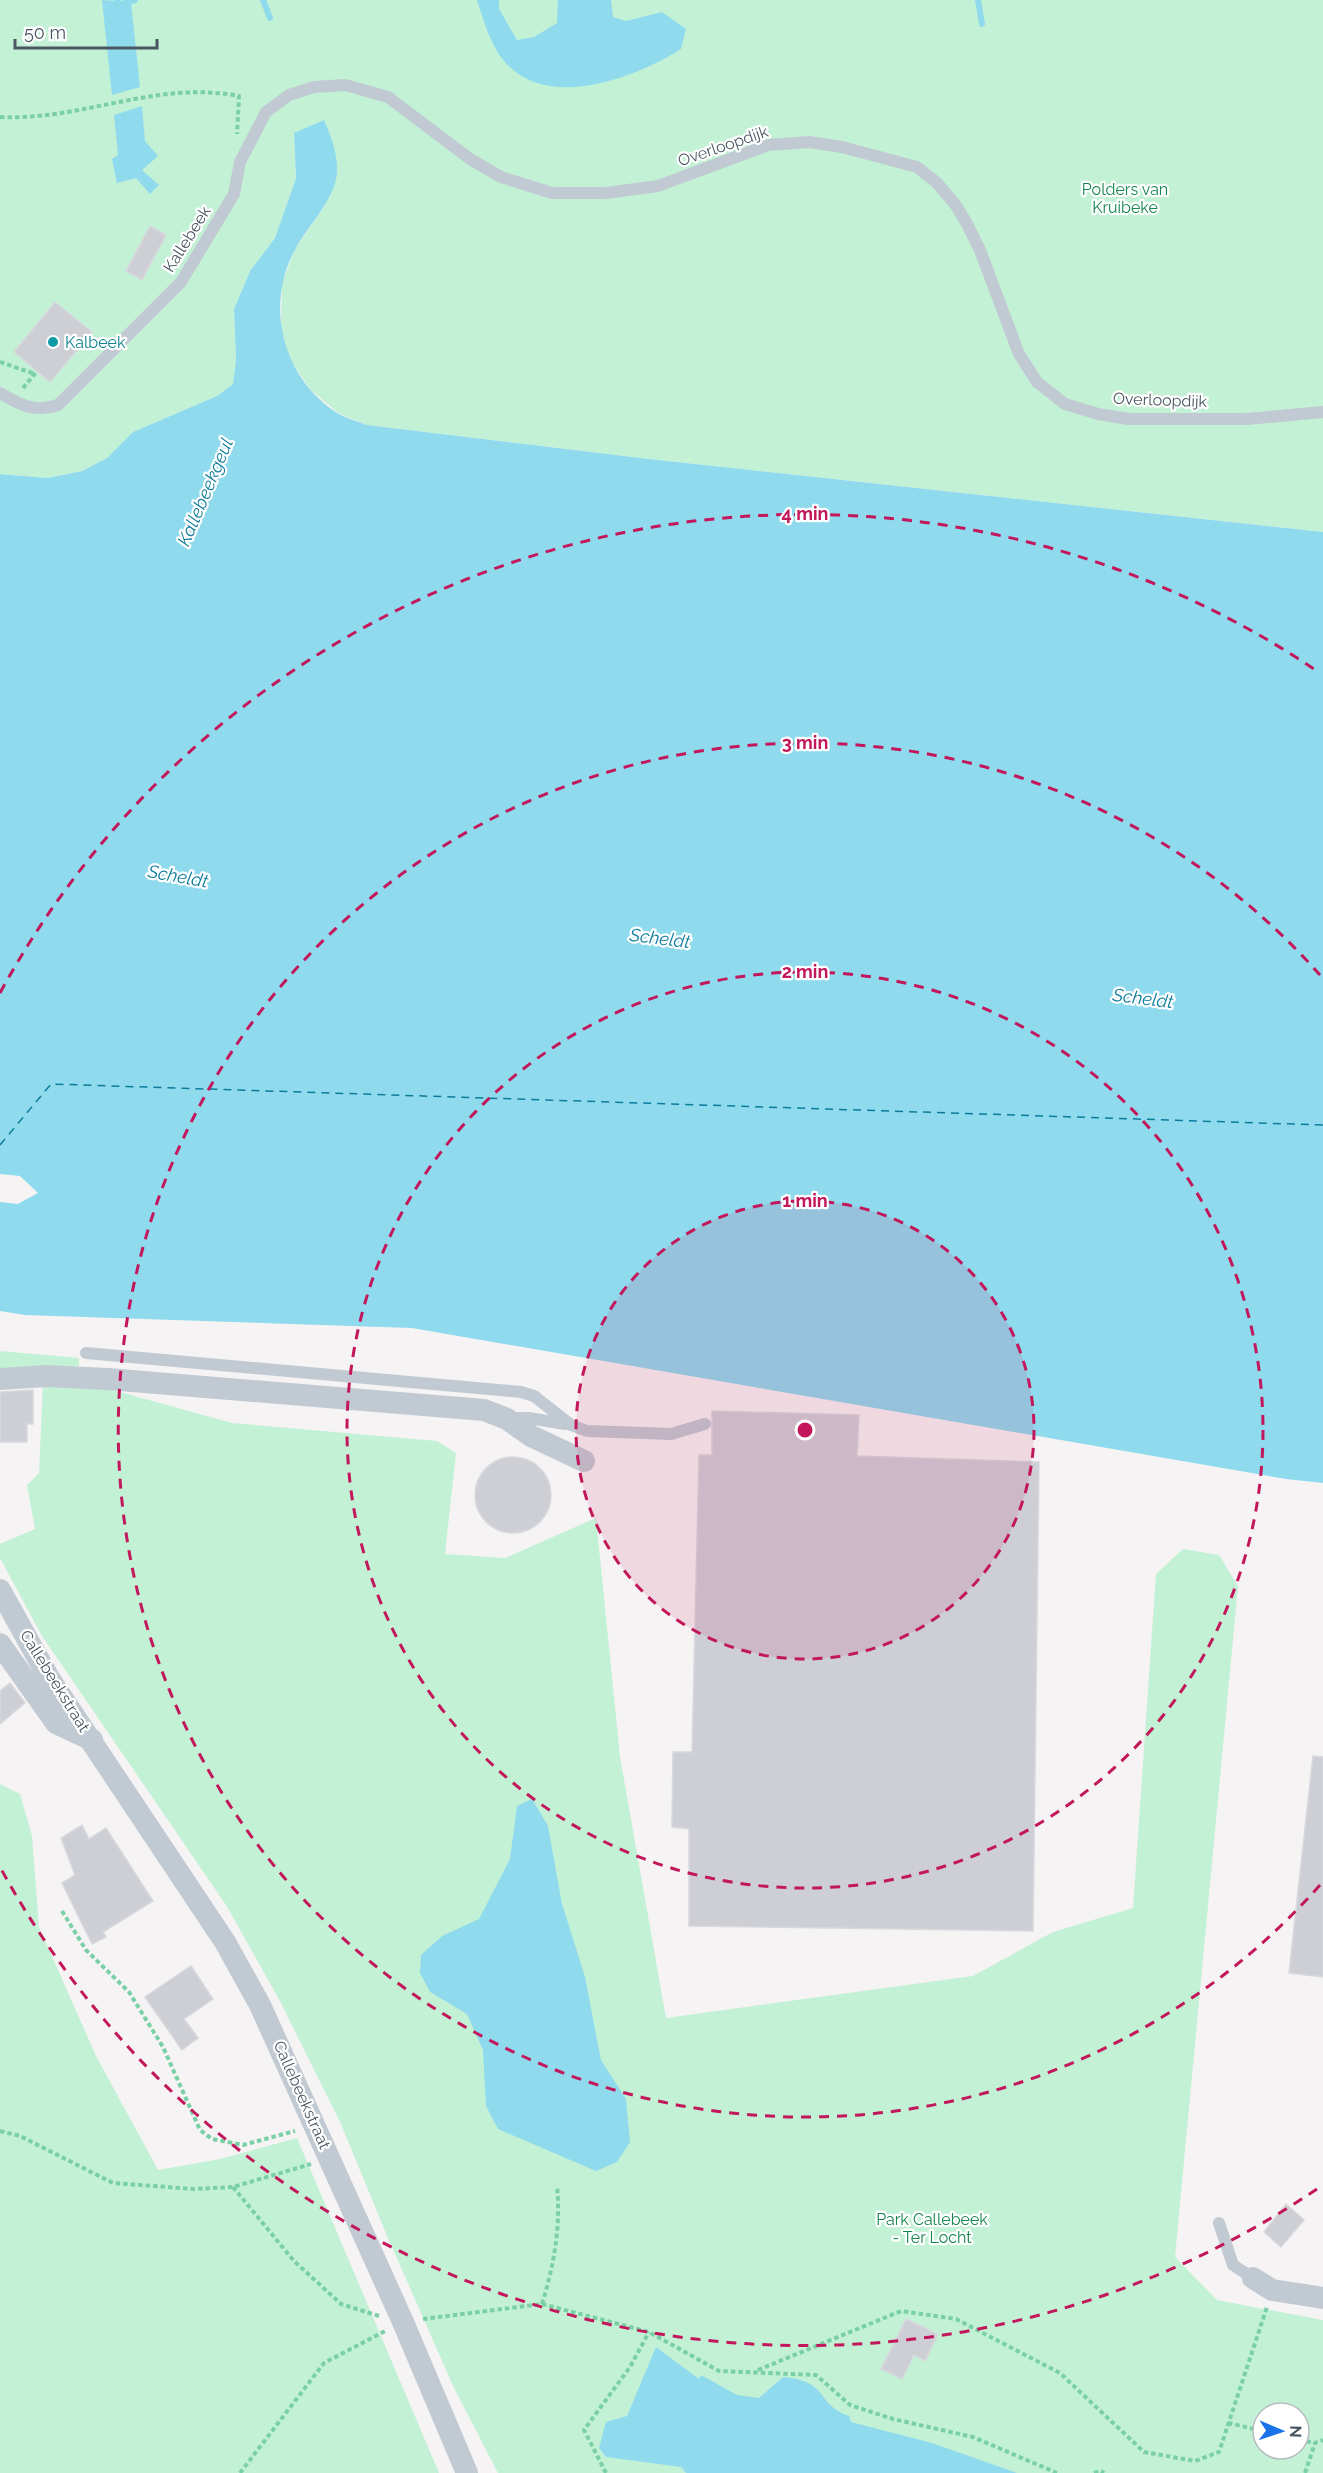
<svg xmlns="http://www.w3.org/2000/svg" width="1323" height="2473" viewBox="0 0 1323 2473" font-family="Raleway,sans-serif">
	<rect width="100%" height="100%" fill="#f5f3f3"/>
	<g fill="#c3f1d5" fill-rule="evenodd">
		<polygon points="0,0 1323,0 1323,532 649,459 367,425 338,413 310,389 289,358 281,332 282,284 295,249 324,207 294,133 296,178 275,238 250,271 234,309 236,359 233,384 217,396 133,432 107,458 82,471 47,478 0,474"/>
		<polygon points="0,1351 79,1358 79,1366 0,1371"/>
		<path d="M 43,1382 L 98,1386 L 232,1423 L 437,1441 L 456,1453 L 445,1554 L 505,1558 L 596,1518 L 620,1757 L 666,2018 L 973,1976 L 1053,1932 L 1133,1908 L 1156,1574 L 1183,1549 L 1219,1555 L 1238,1586 L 1175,2257 L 1217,2300 L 1323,2320 L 1323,2473 L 498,2473 L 454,2388 L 388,2238 L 340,2122 L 280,2001 L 226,1905 L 42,1636 L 0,1558 L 0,1544 L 35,1529 L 27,1485 L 39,1473 ZM 1263,2413 L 1299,2413 L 1299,2449 L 1263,2449 Z"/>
		<polygon points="0,1784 20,1794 32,1836 39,1927 96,2056 158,2170 220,2159 297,2138 439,2473 0,2473"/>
	</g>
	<g fill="#90daee">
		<polygon points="102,0 131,2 140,87 112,95"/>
		<path d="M 477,0 L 499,0 L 499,9 L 517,40 L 534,37 L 557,23 L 558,0 L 611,0 L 613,17 L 626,21 L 662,12 L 686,29 L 681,49 C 639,76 556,108 512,69 C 492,52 485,24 477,0 Z"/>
		<polygon points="142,106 145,141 158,156 142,170 159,185 150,194 136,178 117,183 112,159 118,155 114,115"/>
		<path d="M 324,120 C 331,136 338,154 337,172 C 336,198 308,226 296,248 C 264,305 282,377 337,413 C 346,418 357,421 367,425 L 649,459 L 1323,532 L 1323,1483 L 1286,1479 L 412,1328 L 25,1315 L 0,1311 L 0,474 L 47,478 L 82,471 L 107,458 L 133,432 L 217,396 L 233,384 L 236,359 L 234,309 L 250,271 L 275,238 L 296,178 L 294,133 Z"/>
		<polygon points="532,1799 548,1826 562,1904 585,1977 601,2060 626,2099 630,2142 617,2162 596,2171 498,2129 486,2106 483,2050 467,2014 430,1992 420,1973 421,1955 442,1936 479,1919 510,1859 517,1806"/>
		<path d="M 656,2347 L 699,2379 L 701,2375 L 737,2395 L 759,2398 L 783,2377 C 830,2381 815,2404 849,2416 L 851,2422 L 932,2443 L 1017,2473 L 686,2473 L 681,2467 L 606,2457 L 599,2448 L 606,2422 L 627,2416 Z"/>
	</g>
	<polygon fill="#f5f3f3" points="0,1174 20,1176 38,1193 18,1204 0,1202"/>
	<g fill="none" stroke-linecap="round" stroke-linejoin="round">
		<g stroke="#90daee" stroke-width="6">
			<polyline points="117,0 117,5 135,0"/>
			<polyline points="263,0 270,18"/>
			<polyline points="978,0 982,24"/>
		</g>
		<polyline stroke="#0c7c9b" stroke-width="1.5" stroke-dasharray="8 6" stroke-linecap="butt" points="0,1145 51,1084 1323,1125"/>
	</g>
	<g fill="#cdcfd5" stroke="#d7d9de" stroke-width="1.5">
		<polygon points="150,226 166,235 142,280 126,271"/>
		<polygon points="55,302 92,332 50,382 14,352"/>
		<polygon points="33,1390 33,1424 27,1424 27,1442 0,1442 0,1392"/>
		<polygon points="712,1411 859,1415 857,1456 1039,1462 1033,1931 689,1926 689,1829 672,1827 673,1752 692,1752 699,1455 712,1455"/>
		<circle cx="513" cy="1495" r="38"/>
		<polygon points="10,1683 25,1703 0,1724 0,1691"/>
		<polygon points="1313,1756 1323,1757 1323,1977 1289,1973"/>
		<polygon points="82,1825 89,1839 106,1828 153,1901 103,1932 106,1937 92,1944 62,1883 75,1875 61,1838"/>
		<polygon points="191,1966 213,1999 184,2019 198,2038 182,2050 145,1997"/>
		<polygon points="1286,2204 1304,2220 1281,2247 1264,2232"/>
		<polygon points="906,2319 938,2334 925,2361 914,2355 902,2379 881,2369"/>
	</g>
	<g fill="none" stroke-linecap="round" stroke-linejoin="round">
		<g stroke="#7ad0a6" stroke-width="4" stroke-dasharray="4.5 3" stroke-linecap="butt">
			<path d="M 0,117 C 82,121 156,80 239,96 L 237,134"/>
			<polyline points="0,362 35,374"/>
			<polyline points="23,388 37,371"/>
			<polyline points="62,1911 86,1950 129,1992 163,2047 200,2130 212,2139 243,2145 295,2131"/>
			<polyline points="0,2131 20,2136 113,2183 194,2189 233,2187 311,2164"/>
			<polyline points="233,2187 294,2261 341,2304 379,2316"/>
			<path d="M 542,2304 C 554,2265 561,2226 557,2186"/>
			<polyline points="423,2319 542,2304 649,2332 719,2371 816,2375 850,2405 893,2419 973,2437 1057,2473"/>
			<polyline points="758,2370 901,2311 956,2319 1060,2373 1144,2452 1195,2461 1219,2452 1267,2307"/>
			<polyline points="1228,2423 1263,2431"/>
			<polyline points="1299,2440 1315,2443"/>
			<polyline points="240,2473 324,2363 387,2330"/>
			<polyline points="606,2473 584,2430 630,2367 649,2332"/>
			<polyline points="1094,2473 1101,2471 1104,2473"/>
			<polyline points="1305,2473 1315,2443 1323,2440"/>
		</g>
		<g stroke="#c1cad2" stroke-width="12">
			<path d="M 0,393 C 21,405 34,413 58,405 L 181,282 L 234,194 L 240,162 L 266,112 L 289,95 L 314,87 L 345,85 L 388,97 L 470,159 L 501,177 L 552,193 L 606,193 L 658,186 L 768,145 L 809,142 L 842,147 L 917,167 L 937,183 L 955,204 L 966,222 L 980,250 L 1019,354 L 1037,382 L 1065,404 L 1098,414 L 1128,419 L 1247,419 L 1323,412"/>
			<polyline points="86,1353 521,1392 534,1396 571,1425 587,1431 671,1434 705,1424"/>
			<polyline points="508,1418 529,1418 565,1424"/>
			<polyline points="1219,2223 1233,2265 1253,2278"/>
		</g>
		<g stroke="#c1cad2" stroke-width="22">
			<polyline points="0,1379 46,1376 108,1379 484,1410 507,1419 531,1436 584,1461"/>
			<polyline points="0,1590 49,1678 225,1942 260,2005 403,2322 467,2473"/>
			<polyline points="0,1644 56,1723 92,1740"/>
			<polyline points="1253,2278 1272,2290 1323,2298"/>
		</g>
	</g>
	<circle cx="805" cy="1430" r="229" fill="#c2185b" fill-opacity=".12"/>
	<g fill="none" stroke="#c2185b" stroke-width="3" stroke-dasharray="10 8">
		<circle cx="805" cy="1430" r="229"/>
		<circle cx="805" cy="1430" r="458"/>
		<path d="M1320 1885A687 687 0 1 1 1320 975"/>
		<path d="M1317 2189A916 916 0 0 1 0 1867M0 993A916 916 0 0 1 1317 671"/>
	</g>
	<circle fill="#0f9aa8" stroke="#fff" stroke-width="2" cx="53" cy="342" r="6"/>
	<g text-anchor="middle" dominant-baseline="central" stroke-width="4.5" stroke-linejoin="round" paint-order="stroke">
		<g font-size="16" fill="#4a5661" stroke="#fff">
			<text transform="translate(723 146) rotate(-19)">Overloopdijk</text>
			<text transform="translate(187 239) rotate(-58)">Kallebeek</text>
			<text transform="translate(1160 400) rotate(2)">Overloopdijk</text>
			<text transform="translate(55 1681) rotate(58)">Callebeekstraat</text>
			<text transform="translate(302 2095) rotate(66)">Callebeekstraat</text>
		</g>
		<g font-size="16" fill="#17864f" stroke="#fff">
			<text x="1125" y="189">Polders van<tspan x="1125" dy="18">Kruibeke</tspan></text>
			<text x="932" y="2219">Park Callebeek<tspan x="932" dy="18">- Ter Locht</tspan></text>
		</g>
		<g font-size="16" fill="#0d838f" stroke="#fff" text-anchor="start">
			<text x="65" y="342">Kalbeek</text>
		</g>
		<g font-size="18" font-style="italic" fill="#0c7c9b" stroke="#fff">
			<text transform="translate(205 492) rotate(-67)">Kallebeekgeul</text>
			<text transform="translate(178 876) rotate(10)">Scheldt</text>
			<text transform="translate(660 938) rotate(7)">Scheldt</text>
			<text transform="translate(1143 998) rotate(7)">Scheldt</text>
		</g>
	</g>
	<circle cx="805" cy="1430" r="9" fill="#c2185b" stroke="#fff" stroke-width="3"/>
	<g font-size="18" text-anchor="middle" font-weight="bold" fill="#c2185b" stroke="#fff" stroke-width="4.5" stroke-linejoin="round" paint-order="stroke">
		<text x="805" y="520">4 min</text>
		<text x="805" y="749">3 min</text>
		<text x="805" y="978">2 min</text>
		<text x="805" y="1207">1 min</text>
	</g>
	<g transform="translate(1281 2431) rotate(92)"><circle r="28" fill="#ffffff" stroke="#b7bbc0" stroke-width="1.5"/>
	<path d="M0-4.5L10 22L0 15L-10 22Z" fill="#1a73e8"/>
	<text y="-9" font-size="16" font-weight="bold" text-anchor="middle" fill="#4a5661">N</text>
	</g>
	<path d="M15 39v9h142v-9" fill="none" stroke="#4a5661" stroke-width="3"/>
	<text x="24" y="39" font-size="18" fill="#4a5661" stroke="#ffffff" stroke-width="4.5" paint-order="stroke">50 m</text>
</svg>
